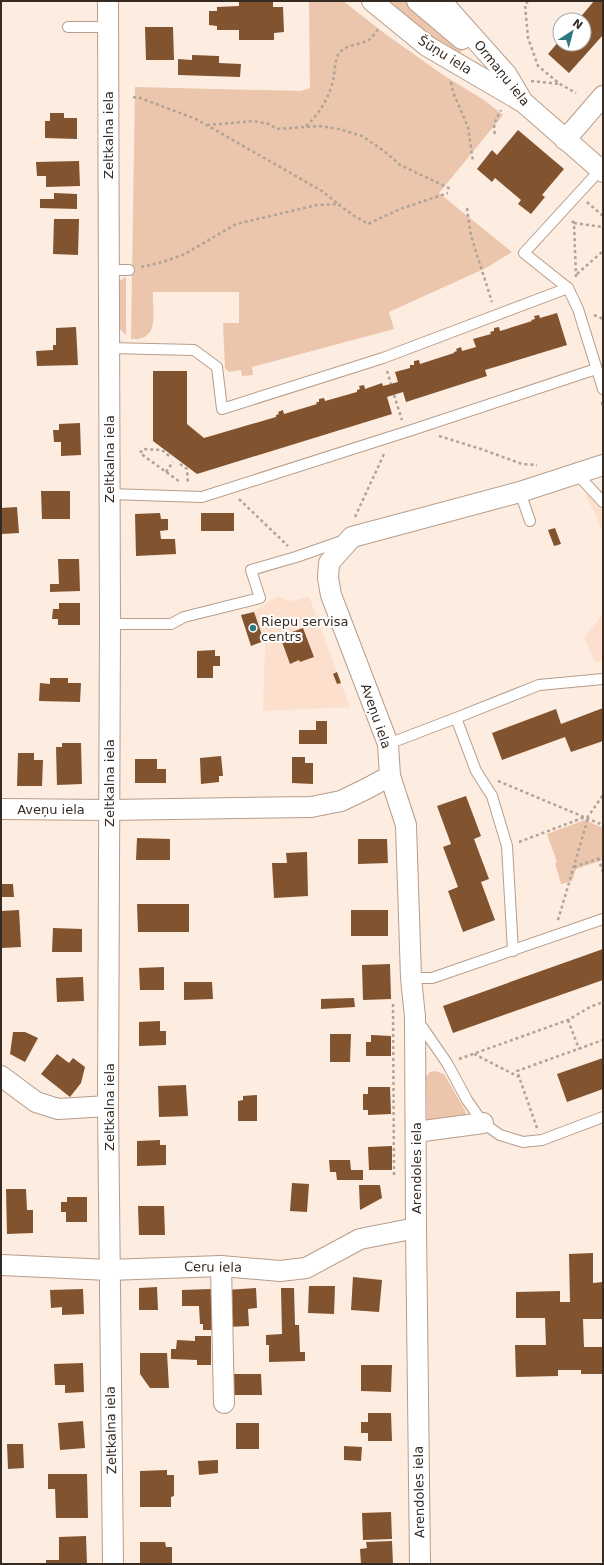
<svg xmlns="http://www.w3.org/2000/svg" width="604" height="1565" viewBox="0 0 604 1565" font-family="'DejaVu Sans',sans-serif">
	<rect width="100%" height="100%" fill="#fdece0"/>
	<g fill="#fce0cd">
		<polygon points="603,489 603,534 596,515 585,495"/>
		<polygon points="278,596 285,600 292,601 309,596 337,672 333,674 337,684 341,683 350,707 263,711 265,647 264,641 251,646 241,616 254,611"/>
		<polygon points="603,613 603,662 595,661 584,638"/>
	</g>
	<g fill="#ebc6ac">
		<path d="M 309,1 L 343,1 L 384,33 L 443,75 L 484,100 L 503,115 L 439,193 L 512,252 L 486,268 L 389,312 L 394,329 L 252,367 L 253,375 L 242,376 L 241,370 L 229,372 L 225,368 L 223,323 L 239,323 L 239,292 L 153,292 C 152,311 161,341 131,339 L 135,87 L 301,91 L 310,88 Z"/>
		<polygon points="378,1 406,1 417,9 463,49 460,53 453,55"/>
		<polygon points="126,277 126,335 119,328 117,285 119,281"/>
		<polygon points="585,820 603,828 603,860 576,869 572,881 561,884 555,863 557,862 547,834"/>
		<polygon points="435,1071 444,1074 466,1112 465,1115 429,1121 427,1119 426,1077 430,1072"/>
	</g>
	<g fill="#81532f">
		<polygon points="239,1 273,1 273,7 283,7 284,32 274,33 274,40 239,40 239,30 217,30 217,26 209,25 209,11 217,11 217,7 239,6"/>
		<polygon points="594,1 603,1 603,35 569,73 548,54 560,40 560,44 584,44 584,20 578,20"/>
		<polygon points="145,27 173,27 174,60 146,60"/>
		<polygon points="192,55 219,56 219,63 241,64 240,77 178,75 178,59 192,60"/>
		<polygon points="50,113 64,113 64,118 77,118 77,139 45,138 45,121 50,121"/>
		<polygon points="518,130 564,169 542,195 545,197 531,214 518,204 521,200 495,178 492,182 477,169 492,150 497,155"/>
		<polygon points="79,161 80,186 46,187 46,176 37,176 36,162"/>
		<polygon points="54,193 77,194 77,209 40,208 40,199 54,199"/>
		<polygon points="54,219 79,219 78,255 53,254"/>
		<polygon points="557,313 567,345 485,370 487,376 406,402 403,392 387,397 392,414 197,474 153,441 153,371 187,371 187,424 204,438 276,417 276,415 279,414 278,412 283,410 284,414 317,404 316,402 319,402 319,399 324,398 325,401 357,392 357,390 360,389 359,386 364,385 365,389 382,383 383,386 398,382 395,372 410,368 410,365 414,365 414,361 419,360 420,364 454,353 454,352 457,351 456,349 461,347 462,351 476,347 473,339 491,334 490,332 494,331 494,328 499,327 500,331 532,321 531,320 535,319 534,316 539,315 540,318"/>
		<polygon points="76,327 78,365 37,366 36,351 53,350 53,345 56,345 56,328"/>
		<polygon points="80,423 81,455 61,456 61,442 54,442 53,430 59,430 59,424"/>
		<polygon points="41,491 70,491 70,519 42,519"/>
		<polygon points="17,507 19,533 1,534 1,508"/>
		<polygon points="160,513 161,519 168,519 168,530 160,531 161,539 175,539 176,554 136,556 135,514"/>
		<rect x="201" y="513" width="33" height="18"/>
		<polygon points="555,528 561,544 554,546 548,530"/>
		<polygon points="58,559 79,559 80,591 50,592 50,584 59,584"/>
		<polygon points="59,603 80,603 80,625 58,625 58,619 52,619 53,609 59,609"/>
		<polygon points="254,612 264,641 251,646 241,615"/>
		<polygon points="303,628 314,657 300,662 299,660 290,664 281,639 290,636 289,633"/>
		<polygon points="215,650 215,656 220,656 220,666 213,666 213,678 197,678 197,651"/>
		<polygon points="337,672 341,683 337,684 333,674"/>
		<polygon points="50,678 68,678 68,683 81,683 80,702 39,701 40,683 50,684"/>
		<polygon points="603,708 603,741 571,752 565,737 502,760 492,733 556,709 561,724"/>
		<polygon points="316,721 327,721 327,744 299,744 299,730 316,730"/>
		<polygon points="62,743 81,743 82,784 57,785 56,747 62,747"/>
		<polygon points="18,753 34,753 34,760 43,760 42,786 17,786"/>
		<polygon points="221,756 223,776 219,776 219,782 201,784 200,758"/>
		<polygon points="292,757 305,757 305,763 313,763 313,784 292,783"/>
		<polygon points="135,759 157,759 157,769 166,769 166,783 135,783"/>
		<polygon points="466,796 481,836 474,839 489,879 481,882 495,920 463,932 448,891 458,887 443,847 451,844 437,806"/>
		<polygon points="137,838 170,839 170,860 136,860"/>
		<polygon points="358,839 387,839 388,863 358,864"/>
		<polygon points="307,852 308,896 274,898 272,863 287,863 286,853"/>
		<polygon points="1,884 13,884 14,897 1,897"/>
		<polygon points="137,904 189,904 189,932 138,932"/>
		<polygon points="19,910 21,947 1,948 1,911"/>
		<rect x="351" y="910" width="37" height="26"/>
		<polygon points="53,928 82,929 82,952 52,952"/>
		<polygon points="603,949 603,980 453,1033 443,1006"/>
		<polygon points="390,964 391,999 363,1000 362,965"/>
		<polygon points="164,967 164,990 140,990 139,968"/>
		<polygon points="83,977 84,1001 57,1002 56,978"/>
		<polygon points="184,982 212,982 213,999 184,1000"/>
		<polygon points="354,998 355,1007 321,1009 321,999"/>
		<polygon points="160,1021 160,1031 166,1031 166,1045 139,1046 139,1022"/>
		<polygon points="13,1032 25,1032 38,1038 25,1062 10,1054"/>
		<polygon points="330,1034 351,1034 350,1062 330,1062"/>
		<polygon points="371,1035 391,1036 391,1056 366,1056 366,1042 371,1042"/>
		<polygon points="57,1054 69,1063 73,1058 85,1067 81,1083 70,1097 41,1074"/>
		<polygon points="603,1058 603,1089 567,1102 557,1074"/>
		<polygon points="186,1085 188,1116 159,1117 158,1086"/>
		<polygon points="368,1087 390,1087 391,1114 368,1115 368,1110 363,1110 363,1094 368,1094"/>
		<polygon points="257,1095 257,1121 238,1121 238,1101 243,1100 243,1096"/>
		<polygon points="160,1140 160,1145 166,1145 166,1165 137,1166 137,1141"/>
		<polygon points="392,1146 392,1170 369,1170 368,1147"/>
		<polygon points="329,1160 350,1160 351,1170 363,1170 363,1180 337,1180 336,1172 330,1172"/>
		<polygon points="292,1183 309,1184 307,1212 290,1211"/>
		<polygon points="359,1185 380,1185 382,1198 360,1210"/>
		<polygon points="6,1189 26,1189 27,1210 33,1210 33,1233 7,1234"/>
		<polygon points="67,1197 87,1197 87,1222 66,1222 66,1212 61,1212 61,1202 67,1202"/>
		<polygon points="138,1206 164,1206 165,1235 139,1235"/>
		<polygon points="593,1253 593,1283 603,1282 603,1319 583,1319 584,1347 603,1347 603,1374 581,1374 581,1370 558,1370 558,1376 516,1377 515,1345 546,1345 545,1318 516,1318 516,1292 560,1291 560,1302 570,1302 569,1254"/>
		<polygon points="353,1277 382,1280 379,1312 351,1310"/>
		<polygon points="309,1286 335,1286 334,1314 308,1313"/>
		<polygon points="157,1287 158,1310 139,1310 139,1288"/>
		<polygon points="256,1288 257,1308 248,1309 249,1326 227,1327 226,1290"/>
		<polygon points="281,1288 294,1288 295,1325 299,1325 300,1352 305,1352 305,1361 269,1362 269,1345 266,1345 266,1335 282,1334"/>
		<polygon points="83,1289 84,1314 62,1315 62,1307 51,1308 50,1290"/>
		<polygon points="211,1289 213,1330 203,1330 203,1324 200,1324 199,1306 182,1306 182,1290"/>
		<polygon points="195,1336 211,1336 211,1365 197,1365 197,1360 171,1359 171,1349 176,1349 177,1340 195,1341"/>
		<polygon points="140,1353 167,1353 169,1388 150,1388 140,1374"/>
		<polygon points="83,1363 84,1392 65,1393 65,1385 55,1385 54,1364"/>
		<polygon points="361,1365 392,1365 391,1392 361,1391"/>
		<polygon points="228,1374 261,1374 262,1395 228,1395"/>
		<polygon points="368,1413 391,1413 392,1441 368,1441 368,1433 361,1433 361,1422 368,1422"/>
		<polygon points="83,1421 85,1448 60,1450 58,1423"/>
		<rect x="236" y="1423" width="23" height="26"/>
		<polygon points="7,1444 23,1444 24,1468 8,1469"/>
		<polygon points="344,1446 362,1447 361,1461 344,1460"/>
		<polygon points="218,1460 218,1473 199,1475 198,1461"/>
		<polygon points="167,1470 167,1475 174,1475 174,1496 171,1497 171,1507 140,1507 140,1471"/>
		<polygon points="48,1474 87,1474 88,1518 56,1518 55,1489 48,1489"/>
		<polygon points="391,1512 392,1539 363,1540 362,1513"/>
		<polygon points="86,1536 87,1564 46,1564 46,1560 59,1560 59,1537"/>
		<polygon points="392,1541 393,1564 361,1564 360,1549 367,1548 366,1542"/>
		<polygon points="140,1542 165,1542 166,1547 172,1547 172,1564 140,1564"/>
	</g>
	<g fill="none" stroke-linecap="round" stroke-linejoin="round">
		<g stroke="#b79d8a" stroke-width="12">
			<g id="lane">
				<polyline points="68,27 108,27"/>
				<polyline points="600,170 524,253 568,288 578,309 603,389"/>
				<polyline points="109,270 129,270"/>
				<polyline points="109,348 194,350 217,367 222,409 383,358 568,288"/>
				<polyline points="576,473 603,502"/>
				<polyline points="520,492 530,521"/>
				<polyline points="109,494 202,497 415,429 596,369"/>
				<polyline points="110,624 171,624 184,617 260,598 251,570 296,557 345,540"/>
				<polyline points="456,718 476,771 492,796 507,846 513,951"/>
				<polyline points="388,744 456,718 539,685 603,679"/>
				<polyline points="411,978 432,978 603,919"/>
				<polyline points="418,1021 447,1063 467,1100 483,1123 500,1135 523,1142 542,1140 603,1117"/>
			</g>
		</g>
		<g stroke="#b79d8a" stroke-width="22">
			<g id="street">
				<polyline points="108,1 110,624 108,1106 113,1564"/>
				<polyline points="372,1 427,46 521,101"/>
				<polyline points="417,1 462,39"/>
				<polyline points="441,1 507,75 523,102 603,172"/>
				<polyline points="565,140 603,96"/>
				<polyline points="390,776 406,825 411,978 415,1017 416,1228 420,1564"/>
				<polyline points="1,809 109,810 311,807 341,801 366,789 390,776 388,744 331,595 328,578 329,563 352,537 520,492 603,465"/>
				<polyline points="1,1076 36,1102 58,1109 108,1106"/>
				<polyline points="416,1132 483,1123"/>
				<polyline points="1,1265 109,1270 221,1266 280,1271 306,1268 360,1239 416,1228"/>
				<polyline points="221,1266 224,1403"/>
			</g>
		</g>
		<g stroke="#b1a398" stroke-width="2.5" stroke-dasharray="3 3" stroke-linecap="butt">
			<polyline points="528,1 525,5 528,38 538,66 560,84 576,93"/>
			<polyline points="531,81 560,84"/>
			<polyline points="451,82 453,92 468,127 473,162"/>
			<polyline points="133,97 140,98 196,119 322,191 337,203"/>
			<polyline points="207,125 253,121 269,124 277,129 319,126 339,129 362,136 384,151 400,165 451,189"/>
			<path d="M 306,126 C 320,114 331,94 334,76 C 335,69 335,61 338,55 C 345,43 361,46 370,39 C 373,36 376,32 378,29"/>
			<path d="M 495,134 C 492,124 497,118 501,110"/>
			<polyline points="587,202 603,216"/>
			<polyline points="467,208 471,236 492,302"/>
			<polyline points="572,221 574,223 576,277"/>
			<polyline points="574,223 603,227"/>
			<polyline points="141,267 163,262 185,254 236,224 317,205 338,204 353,215 368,224 400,209 448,193"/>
			<polyline points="577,274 603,251"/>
			<polyline points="594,315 603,319"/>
			<polyline points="387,371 391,384"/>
			<polyline points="394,395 402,420"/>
			<polyline points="602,402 603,408"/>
			<polyline points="439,436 481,449 522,464 537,465"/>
			<polyline points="169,456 162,450 143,449 140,453 180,482"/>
			<polyline points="180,464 187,469 188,484"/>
			<polyline points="166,472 173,462"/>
			<polyline points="239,499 288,546"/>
			<polyline points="355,517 384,454"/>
			<polyline points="498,781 603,825"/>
			<polyline points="587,818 603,795"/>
			<polyline points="519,842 585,817"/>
			<polyline points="598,858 603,872"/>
			<polyline points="574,867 603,857"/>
			<polyline points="558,920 588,818"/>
			<polyline points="393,1004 394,1176"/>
			<polyline points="568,1020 579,1049"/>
			<polyline points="474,1054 519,1077"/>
			<polyline points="459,1059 568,1020 590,1007 603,1002"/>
			<polyline points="537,1128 517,1071 603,1040"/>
		</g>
		<use href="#lane" stroke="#fff" stroke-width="10"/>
		<use href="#street" stroke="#fff" stroke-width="20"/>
	</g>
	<circle fill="#307881" stroke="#fff" stroke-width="1.5" cx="253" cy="628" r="4"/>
	<g text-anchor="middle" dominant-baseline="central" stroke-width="4" stroke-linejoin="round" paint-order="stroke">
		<g font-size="13" fill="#352b23" stroke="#fff">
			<text transform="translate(445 55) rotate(32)">Šūņu iela</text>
			<text transform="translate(502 73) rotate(51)">Ormaņu iela</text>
			<text transform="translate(108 135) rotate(-90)">Zeltkalna iela</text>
			<text transform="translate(109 459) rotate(-90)">Zeltkalna iela</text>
			<text transform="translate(376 716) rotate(71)">Aveņu iela</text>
			<text transform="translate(109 783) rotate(-90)">Zeltkalna iela</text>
			<text x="51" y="809">Aveņu iela</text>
			<text transform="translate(109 1107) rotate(-90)">Zeltkalna iela</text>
			<text transform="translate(416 1168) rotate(-90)">Arendoles iela</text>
			<text transform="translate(213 1267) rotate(1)">Ceru iela</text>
			<text transform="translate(111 1430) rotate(-91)">Zeltkalna iela</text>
			<text transform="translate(419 1492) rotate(-91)">Arendoles iela</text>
		</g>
		<g font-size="13" fill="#352b23" stroke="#fff" text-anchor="start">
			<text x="261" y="621">Riepu servisa<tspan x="261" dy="15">centrs</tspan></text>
		</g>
	</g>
	<rect width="604" height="1565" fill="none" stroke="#352b23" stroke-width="4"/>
	<g transform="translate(572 32) rotate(36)"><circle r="19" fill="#ffffff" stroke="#aeaaa7"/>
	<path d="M0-3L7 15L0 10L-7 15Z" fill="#307881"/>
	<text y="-6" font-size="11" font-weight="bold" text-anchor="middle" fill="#352b23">N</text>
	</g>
</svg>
